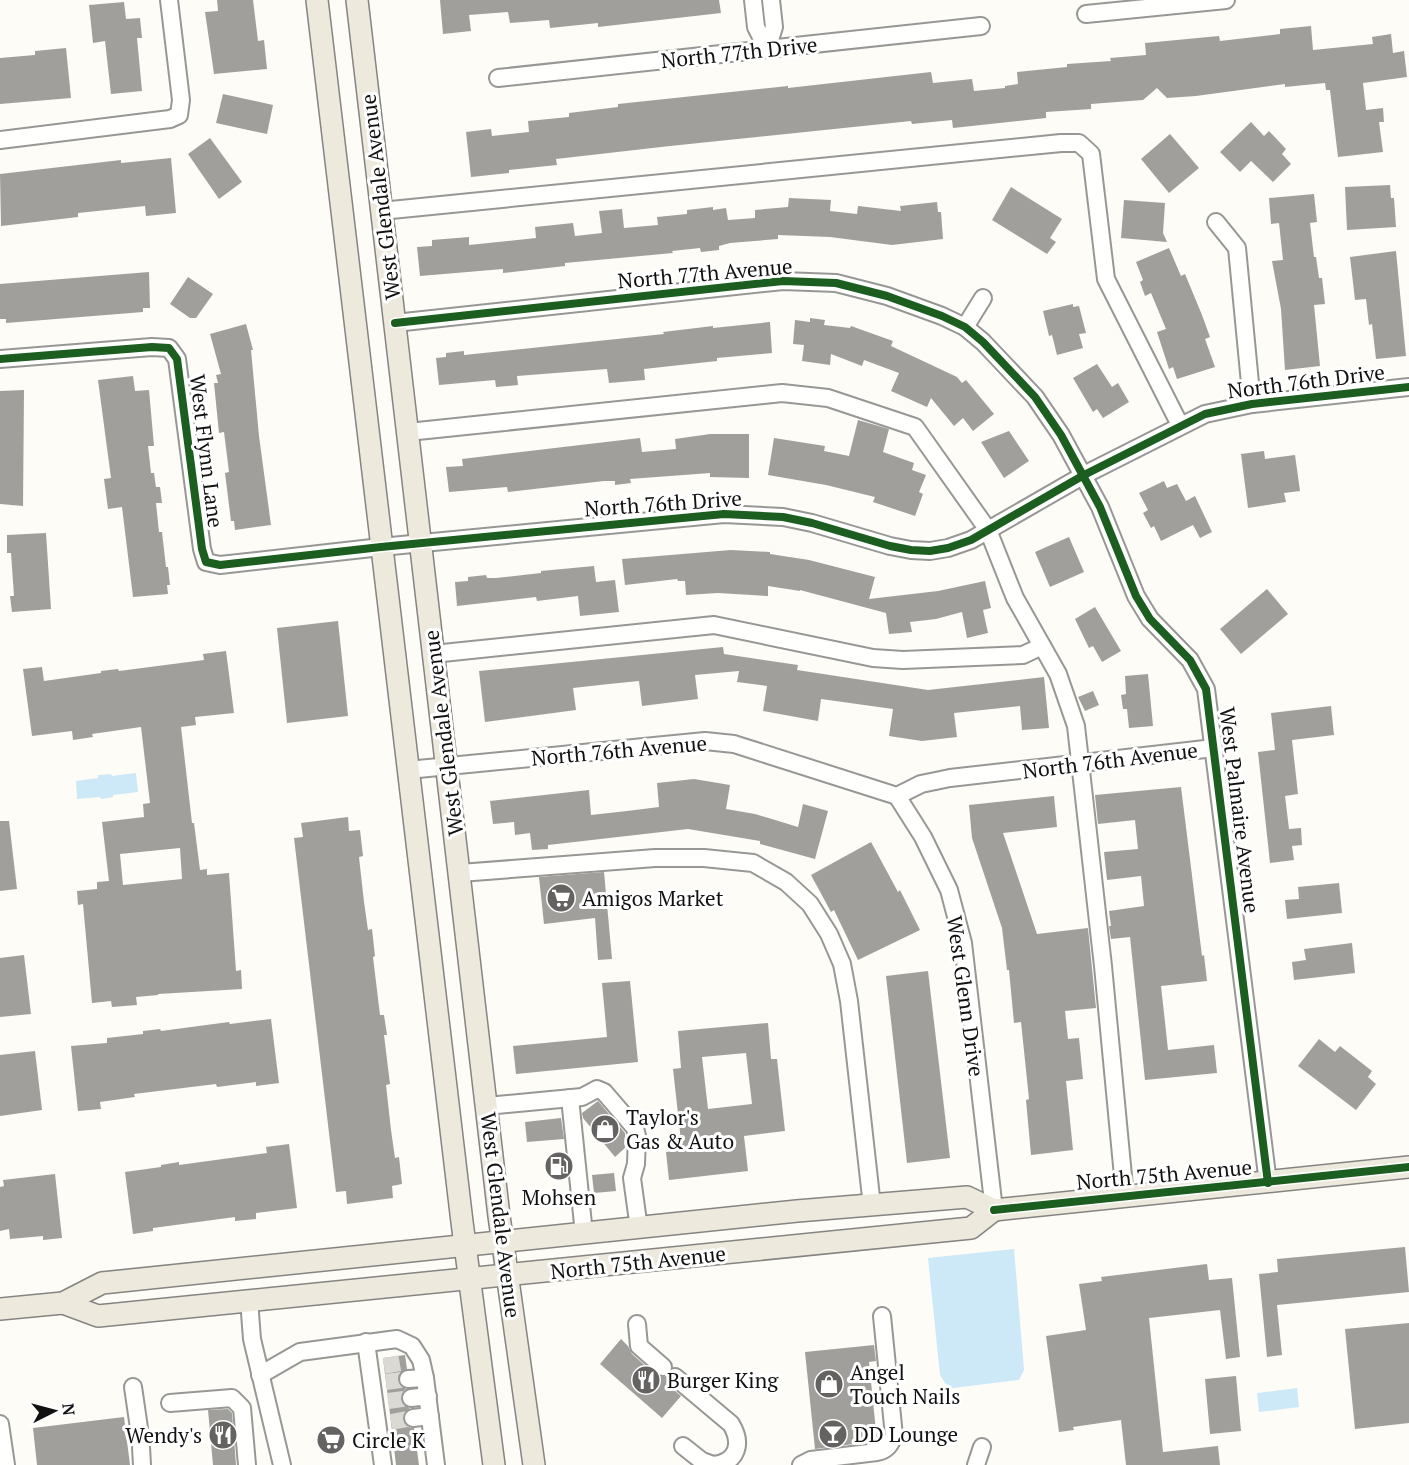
<svg xmlns="http://www.w3.org/2000/svg" width="1409" height="1465" viewBox="0 0 1409 1465" font-family="'PT Serif',serif">
	<rect width="100%" height="100%" fill="#fdfcf7"/>
	<g fill="#cde8f7">
		<polygon points="136,773 138,792 113,795 113,797 101,799 100,797 77,799 76,781 98,778 98,775 111,774 112,776"/>
		<polygon points="1014,1249 1024,1370 1019,1380 953,1388 945,1383 940,1375 928,1258"/>
		<polygon points="1297,1388 1299,1407 1259,1412 1257,1393"/>
	</g>
	<g fill="#a19f9c" fill-rule="evenodd">
		<polygon points="217,0 253,0 258,41 264,40 267,69 214,74 205,12 218,11"/>
		<polygon points="440,0 719,0 721,13 598,27 598,23 550,28 549,20 510,23 508,12 469,15 471,31 443,34"/>
		<polygon points="124,2 126,19 140,18 142,38 137,38 142,91 111,94 105,41 93,43 89,5"/>
		<polygon points="1311,26 1313,50 1373,44 1372,37 1391,34 1393,53 1404,51 1407,77 1363,83 1366,110 1383,108 1384,122 1379,122 1383,152 1338,157 1330,90 1326,90 1325,83 1285,87 1285,84 1196,96 1167,98 1157,88 1143,100 1091,104 1091,109 1046,112 1046,118 953,128 952,120 912,124 911,121 670,146 556,159 557,165 509,170 509,173 471,177 466,132 491,129 492,136 529,132 528,121 569,117 569,113 618,107 618,104 788,86 788,88 931,72 933,83 972,79 974,91 1005,88 1005,86 1018,84 1017,72 1067,67 1067,64 1111,61 1110,58 1146,55 1145,43 1219,36 1220,41 1280,34 1280,29"/>
		<polygon points="66,48 71,98 0,104 0,58 35,55 35,51"/>
		<polygon points="223,94 273,105 267,134 216,123"/>
		<polygon points="1251,122 1264,136 1269,131 1286,149 1282,154 1291,164 1273,182 1251,161 1240,172 1220,152"/>
		<polygon points="1170,134 1199,168 1169,193 1141,159"/>
		<polygon points="210,138 242,182 219,199 188,154"/>
		<polygon points="171,158 176,213 146,216 145,206 78,213 78,217 1,226 0,174 121,160 121,163"/>
		<polygon points="1390,185 1391,198 1394,198 1396,227 1347,230 1345,187"/>
		<polygon points="1011,187 1062,219 1050,238 1056,242 1047,254 992,220"/>
		<polygon points="1314,194 1317,222 1310,223 1314,257 1316,257 1319,278 1322,278 1325,304 1314,305 1320,366 1285,370 1281,309 1272,261 1283,260 1279,223 1271,224 1269,198"/>
		<polygon points="789,198 831,200 830,211 857,214 858,206 901,211 900,206 937,202 938,212 941,212 943,239 892,245 830,237 778,235 778,239 730,243 719,246 719,250 701,252 700,248 672,251 673,253 565,263 565,266 503,273 503,269 420,276 417,247 432,246 432,240 469,237 469,245 536,238 535,227 573,223 575,236 602,233 599,211 622,209 624,228 658,225 657,217 687,214 687,210 713,207 713,210 726,208 728,220 755,218 755,210 788,207"/>
		<polygon points="1124,200 1165,203 1163,233 1167,242 1121,238"/>
		<polygon points="1169,248 1181,276 1185,274 1202,315 1210,337 1205,339 1215,367 1177,379 1173,367 1169,369 1157,332 1166,329 1151,293 1145,296 1140,282 1143,280 1136,262"/>
		<polygon points="1396,251 1406,356 1376,359 1372,324 1369,325 1366,299 1355,300 1350,257"/>
		<polygon points="149,272 150,308 143,308 143,312 6,323 6,319 0,319 0,284"/>
		<polygon points="188,277 213,294 196,318 190,318 170,304"/>
		<polygon points="1073,304 1073,307 1079,306 1086,333 1079,334 1083,348 1057,355 1052,335 1049,336 1043,311"/>
		<polygon points="810,318 825,320 824,325 850,328 851,326 893,341 891,346 957,377 962,383 966,380 994,414 973,431 963,418 954,426 931,398 927,407 891,391 899,373 864,360 862,366 831,354 830,365 802,361 804,345 793,344 795,320 810,322"/>
		<polygon points="770,322 772,353 717,358 717,361 644,369 645,380 609,383 607,369 517,376 518,385 496,387 495,380 439,385 436,358 446,357 446,353 464,351 464,355 664,334 663,332 713,326 713,328"/>
		<polygon points="246,324 253,350 251,350 259,436 271,525 235,530 234,521 231,521 225,473 229,472 224,432 219,433 214,383 218,383 216,375 221,374 210,334"/>
		<polygon points="1097,364 1112,387 1118,383 1129,402 1103,418 1097,409 1093,412 1073,378"/>
		<polygon points="133,376 135,391 149,390 154,446 148,446 151,473 154,473 156,487 160,487 162,503 156,503 159,532 162,532 166,567 168,567 170,585 167,585 168,594 133,597 122,507 108,509 104,479 111,478 98,380"/>
		<polygon points="24,390 23,506 0,504 0,391"/>
		<polygon points="858,420 889,429 883,452 914,463 912,470 926,475 919,492 923,494 915,516 873,502 875,497 826,485 768,475 774,438 825,446 824,451 849,456"/>
		<polygon points="1009,431 1029,461 1004,478 981,442"/>
		<polygon points="710,434 749,434 749,478 710,477 710,473 630,479 631,483 615,485 615,481 604,481 508,492 507,487 449,492 446,467 463,466 462,459 640,438 642,452 676,449 675,439"/>
		<polygon points="1264,451 1265,459 1295,455 1300,491 1284,493 1286,502 1248,508 1241,454"/>
		<polygon points="1164,481 1167,488 1177,484 1186,501 1195,496 1212,532 1200,538 1193,525 1161,541 1154,526 1151,528 1143,513 1148,510 1139,493"/>
		<polygon points="46,533 51,609 12,612 10,596 14,596 11,553 7,553 7,535"/>
		<polygon points="1069,537 1084,572 1050,587 1035,552"/>
		<polygon points="731,550 770,552 770,554 809,560 875,577 869,599 938,591 985,581 991,608 983,610 988,633 967,638 962,612 936,619 910,622 912,632 889,634 886,613 800,590 800,591 768,586 768,596 718,593 686,595 685,581 678,581 677,579 625,585 622,559"/>
		<polygon points="594,566 596,582 615,580 619,612 580,616 578,596 537,601 536,597 457,606 455,582 468,581 468,577 486,575 487,578 496,578 541,573 541,571"/>
		<polygon points="1267,589 1288,614 1241,654 1220,629"/>
		<polygon points="1095,607 1121,651 1102,662 1093,646 1089,648 1075,619"/>
		<polygon points="338,621 348,716 287,723 277,628"/>
		<polygon points="723,647 724,654 798,665 797,670 928,690 1044,677 1049,728 1022,730 1020,706 954,713 957,737 922,741 889,736 893,709 821,699 818,721 763,711 767,686 737,682 739,671 695,675 698,699 642,706 639,681 609,684 573,688 576,710 485,722 479,671"/>
		<path d="M 226,651 L 234,713 L 195,717 L 196,725 L 181,727 L 192,823 L 194,823 L 200,870 L 207,869 L 207,875 L 229,873 L 236,971 L 241,970 L 242,989 L 158,994 L 158,995 L 136,997 L 137,1005 L 112,1007 L 111,1001 L 92,1003 L 83,904 L 78,905 L 77,891 L 97,889 L 97,882 L 109,881 L 102,822 L 144,817 L 143,804 L 150,803 L 141,727 L 92,734 L 93,737 L 73,740 L 72,731 L 32,736 L 23,669 L 42,667 L 44,681 L 101,673 L 101,671 L 118,669 L 119,671 L 204,660 L 203,654 ZM 180,848 L 182,879 L 123,885 L 120,854 Z"/>
		<polygon points="1148,674 1153,726 1129,728 1127,709 1123,709 1121,695 1126,694 1125,676"/>
		<polygon points="1093,691 1099,705 1085,711 1078,697"/>
		<polygon points="1331,706 1334,735 1292,740 1298,794 1285,796 1289,829 1301,828 1302,845 1292,846 1294,860 1270,863 1258,752 1275,750 1271,713"/>
		<polygon points="694,779 730,785 726,809 755,814 798,827 803,804 828,811 815,859 760,844 760,841 688,829 548,845 548,849 532,850 530,833 515,835 514,822 493,824 490,801 589,790 591,815 627,811 659,807 657,783"/>
		<polygon points="1181,787 1202,956 1204,955 1207,981 1161,986 1165,1022 1168,1050 1214,1045 1217,1073 1145,1080 1130,937 1111,939 1109,926 1111,926 1109,911 1144,906 1141,876 1107,880 1104,852 1138,849 1135,820 1098,824 1095,795"/>
		<polygon points="1054,796 1057,827 1003,833 1037,934 1088,928 1096,1008 1065,1011 1068,1039 1079,1038 1083,1079 1066,1081 1073,1150 1031,1155 1026,1100 1029,1099 1021,1022 1014,1023 1009,970 1007,970 1002,928 972,838 969,805"/>
		<polygon points="348,817 349,831 360,830 363,856 359,857 364,902 368,930 372,929 375,956 373,957 380,1015 384,1015 387,1035 384,1035 390,1084 386,1085 391,1130 395,1158 399,1157 402,1184 392,1186 393,1198 347,1204 346,1191 336,1192 294,838 303,837 301,823"/>
		<polygon points="0,821 9,821 17,889 0,891"/>
		<polygon points="871,842 898,892 900,890 920,930 858,960 834,910 831,912 811,875"/>
		<polygon points="604,872 612,959 598,960 595,918 544,924 539,877"/>
		<polygon points="1339,883 1342,913 1287,919 1285,900 1299,899 1298,887"/>
		<polygon points="1352,943 1355,973 1294,980 1292,962 1306,960 1304,949"/>
		<polygon points="24,955 31,1014 0,1017 0,958"/>
		<polygon points="928,971 950,1158 907,1163 886,976"/>
		<polygon points="630,981 638,1062 516,1074 513,1046 607,1037 602,983"/>
		<polygon points="271,1019 279,1083 256,1086 256,1082 217,1087 216,1084 134,1094 135,1097 100,1102 101,1109 78,1111 71,1046 107,1043 107,1038 143,1034 143,1031 160,1029 161,1031 229,1022 230,1024"/>
		<path d="M 768,1023 L 771,1059 L 777,1059 L 785,1131 L 744,1136 L 748,1171 L 669,1180 L 666,1152 L 682,1150 L 673,1069 L 681,1068 L 678,1031 ZM 746,1053 L 752,1104 L 708,1109 L 702,1057 Z"/>
		<polygon points="1319,1039 1335,1052 1340,1046 1372,1071 1368,1077 1376,1084 1356,1110 1298,1066"/>
		<polygon points="35,1051 42,1110 0,1116 0,1055"/>
		<polygon points="598,1101 625,1133 626,1147 615,1157 583,1118 582,1113"/>
		<polygon points="561,1118 564,1139 527,1142 525,1122"/>
		<polygon points="289,1144 297,1208 256,1213 256,1219 235,1221 235,1217 153,1228 153,1231 133,1234 125,1172 161,1167 161,1165 179,1162 179,1165 267,1153 266,1147"/>
		<polygon points="614,1173 616,1191 594,1193 592,1175"/>
		<polygon points="55,1174 62,1238 43,1240 43,1236 10,1239 9,1229 0,1231 0,1187 4,1186 3,1180"/>
		<polygon points="1405,1247 1409,1292 1277,1305 1282,1355 1267,1357 1259,1274 1278,1272 1277,1259"/>
		<polygon points="1207,1264 1209,1280 1232,1278 1240,1357 1226,1359 1220,1310 1149,1318 1163,1452 1218,1446 1220,1465 1126,1465 1121,1420 1073,1427 1074,1430 1059,1432 1046,1336 1086,1330 1079,1284 1102,1281 1101,1277"/>
		<polygon points="1409,1323 1409,1423 1355,1429 1345,1329"/>
		<polygon points="621,1339 628,1346 632,1354 656,1375 665,1377 668,1385 681,1396 662,1418 600,1364"/>
		<polygon points="874,1345 876,1361 869,1362 877,1441 815,1449 805,1352"/>
		<polygon points="405,1355 407,1369 399,1374 398,1380 400,1385 406,1389 401,1394 402,1404 410,1408 404,1413 403,1420 408,1427 414,1428 419,1465 396,1465 391,1422 383,1358"/>
		<polygon points="1236,1376 1241,1431 1210,1434 1205,1379"/>
		<polygon points="228,1409 232,1413 236,1465 213,1465 208,1410"/>
		<polygon points="124,1417 130,1465 37,1465 33,1428"/>
	</g>
	<g fill="none" stroke-linecap="round" stroke-linejoin="round">
		<g stroke="#dad9d4" stroke-width="16" stroke-dasharray="16 8" stroke-linecap="butt">
			<polyline points="384,1366 406,1362"/>
			<polyline points="386,1382 408,1379"/>
			<polyline points="388,1401 411,1398"/>
			<polyline points="391,1422 413,1418"/>
		</g>
		<g stroke="#979795" stroke-width="20">
			<g id="minor">
				<polyline points="753,0 756,27 767,49"/>
				<polyline points="1086,14 1226,0"/>
				<polyline points="767,49 774,27 771,0"/>
				<polyline points="498,78 981,26"/>
				<polyline points="0,140 170,119 179,115 181,100 169,0"/>
				<polyline points="381,211 1061,143 1079,143 1091,154 1106,279 1180,425"/>
				<polyline points="1216,222 1237,248 1252,404"/>
				<polyline points="395,323 783,281 836,283 887,296 942,316 965,327 983,342 1035,397 1061,435 1100,507 1136,596 1150,619 1190,660 1206,689 1268,1183"/>
				<polyline points="965,327 983,298"/>
				<polyline points="0,359 152,347 169,348 177,359 202,549 206,562 220,565 381,547 724,514 783,517 812,523 890,546 911,550 930,551 948,548 971,540 1084,475 1205,414 1252,404 1409,387"/>
				<polyline points="408,432 782,393 828,398 915,427 988,530 1015,598 1058,674 1076,726 1103,966 1125,1197"/>
				<polyline points="433,654 714,625 873,658 903,660 1023,655 1042,646"/>
				<polyline points="408,770 705,741 734,744 897,796 921,784 950,778 1214,748"/>
				<polyline points="897,796 923,837 949,890 963,943 994,1210"/>
				<polyline points="460,873 655,858 704,858 753,863 786,882 810,904 829,934 842,964 849,1001 872,1206"/>
				<polyline points="570,1098 584,1234"/>
				<polyline points="487,1106 582,1097 597,1089 604,1092 635,1128 637,1136 636,1164 632,1178 639,1229"/>
				<polyline points="249,1300 252,1339 282,1465"/>
				<polyline points="637,1324 639,1346 663,1367"/>
				<polyline points="366,1342 383,1465"/>
				<polyline points="260,1375 300,1352 397,1339 412,1346 421,1360 425,1378 436,1465"/>
				<path d="M 675,1377 L 731,1424 C 743,1444 737,1462 714,1465"/>
				<polyline points="408,1379 425,1378"/>
				<polyline points="133,1387 139,1428"/>
				<polyline points="411,1398 428,1396"/>
				<polyline points="170,1403 232,1398 242,1408 247,1465"/>
				<polyline points="413,1418 430,1416"/>
				<polyline points="0,1424 6,1465"/>
				<polyline points="683,1446 702,1461 713,1465"/>
				<polyline points="141,1447 142,1465"/>
				<path d="M 801,1465 L 811,1460 L 877,1452 C 887,1450 890,1445 894,1436 L 882,1316"/>
				<polyline points="976,1465 982,1447"/>
			</g>
		</g>
		<g stroke="#858482" stroke-width="24">
			<g id="major">
				<polyline points="317,0 462,1222 494,1465"/>
				<polyline points="357,0 499,1216 534,1465"/>
				<polyline points="63,1303 98,1316 971,1228 994,1210"/>
				<polyline points="0,1309 63,1303 102,1283 797,1211 967,1197 994,1210 1409,1167"/>
			</g>
		</g>
		<use href="#minor" stroke="#fffffe" stroke-width="16"/>
		<use href="#major" stroke="#ede9dc" stroke-width="21"/>
		<g stroke="#fff" stroke-width="11">
			<g id="cycleway">
				<polyline points="395,323 783,281 836,283 887,296 942,316 965,327 983,342 1035,397 1061,435 1100,507 1136,596 1150,619 1190,660 1206,689 1268,1183"/>
				<polyline points="0,359 152,347 169,348 177,359 202,549 206,562 220,565 381,547 724,514 783,517 812,523 890,546 911,550 930,551 948,548 971,540 1084,475 1205,414 1252,404 1409,387"/>
				<polyline points="994,1210 1409,1167"/>
			</g>
		</g>
		<use href="#cycleway" stroke="#1b5e20" stroke-width="8"/>
	</g>
	<defs>
		<g id="supermarket-disc" transform="scale(1.5)"><circle r="9.5" fill="#646362" stroke="#fff"/><path d="M-6-5.5h2.5l.6 2H6L4.5 2H-2.5L-4.4-4H-6ZM-1.5 3.2a1.3 1.3 0 1 0 .1 0ZM3 3.2a1.3 1.3 0 1 0 .1 0Z" fill="#fff"/></g>
		<g id="shop-disc" transform="scale(1.5)"><circle r="9.5" fill="#646362" stroke="#fff"/><path d="M-5-2.5h2.3a2.7 3.5 0 0 1 5.4 0H5L5.5 6h-11ZM-1.5-2.5h3a1.5 2.3 0 0 0-3 0Z" fill="#fff"/></g>
		<g id="fuel-disc" transform="scale(1.5)"><circle r="9.5" fill="#646362" stroke="#fff"/><path d="M-5.5-6h7V0h2V4h1.3V-2.5L3-4.5l.8-.8L6-3V5H2.5V1h-1V6h-7ZM-4.2-4.7v3.2H.2V-4.7Z" fill="#fff"/></g>
		<g id="restaurant-disc" transform="scale(1.5)"><circle r="9.5" fill="#646362" stroke="#fff"/><path d="M-5-6h1v4h1v-4h1v4h1v-4h1v5L-1.5 .5V6h-2V.5L-5-1ZM5-6V6H3V1.5H1.5Q1.5-4 5-6Z" fill="#fff"/></g>
		<g id="bar-disc" transform="scale(1.5)"><circle r="9.5" fill="#646362" stroke="#fff"/><path d="M-6-5H6L.8 .8V4.5H3.5V6h-7V4.5H-.8V.8Z" fill="#fff"/></g>
	</defs>
	<g fill-rule="evenodd">
		<use href="#supermarket-disc" x="561" y="898"/>
		<use href="#shop-disc" x="605" y="1129"/>
		<use href="#fuel-disc" x="559" y="1166"/>
		<use href="#restaurant-disc" x="646" y="1380"/>
		<use href="#shop-disc" x="829" y="1384"/>
		<use href="#bar-disc" x="833" y="1434"/>
		<use href="#restaurant-disc" x="223" y="1435"/>
		<use href="#supermarket-disc" x="331" y="1440"/>
	</g>
	<g text-anchor="middle" dominant-baseline="central" stroke-width="6" stroke-linejoin="round" paint-order="stroke">
		<g font-size="21" fill="#111" stroke="#fff">
			<text transform="translate(739 52) rotate(-6)">North 77th Drive</text>
			<text transform="translate(380 197) rotate(-97)">West Glendale Avenue</text>
			<text transform="translate(705 273) rotate(-5)">North 77th Avenue</text>
			<text transform="translate(1306 381) rotate(-7)">North 76th Drive</text>
			<text transform="translate(207 451) rotate(83)">West Flynn Lane</text>
			<text transform="translate(663 503) rotate(-4)">North 76th Drive</text>
			<text transform="translate(443 733) rotate(-97)">West Glendale Avenue</text>
			<text transform="translate(619 750) rotate(-5)">North 76th Avenue</text>
			<text transform="translate(1110 760) rotate(-7)">North 76th Avenue</text>
			<text transform="translate(1240 810) rotate(83)">West Palmaire Avenue</text>
			<text transform="translate(966 996) rotate(82)">West Glenn Drive</text>
			<text transform="translate(1164 1174) rotate(-5)">North 75th Avenue</text>
			<text transform="translate(501 1215) rotate(83)">West Glendale Avenue</text>
			<text transform="translate(638 1262) rotate(-6)">North 75th Avenue</text>
		</g>
		<g font-size="21" fill="#111" stroke="#fff" text-anchor="start">
			<text x="582" y="898">Amigos Market</text>
			<text x="626" y="1117">Taylor's<tspan x="626" dy="24">Gas &amp; Auto</tspan></text>
			<text x="559" y="1197" text-anchor="middle">Mohsen</text>
			<text x="850" y="1372">Angel<tspan x="850" dy="24">Touch Nails</tspan></text>
			<text x="667" y="1380">Burger King</text>
			<text x="854" y="1434">DD Lounge</text>
			<text x="202" y="1435" text-anchor="end">Wendy's</text>
			<text x="352" y="1440">Circle K</text>
		</g>
	</g>
	<g transform="translate(54 1411) rotate(84)" stroke="#ffffff" stroke-width="4.5" paint-order="stroke">
	<path d="M0-4.5L10 22L0 15L-10 22Z" fill="#111111"/>
	<text y="-9" font-size="16" font-weight="bold" text-anchor="middle" fill="#111111">N</text>
	</g>
</svg>
